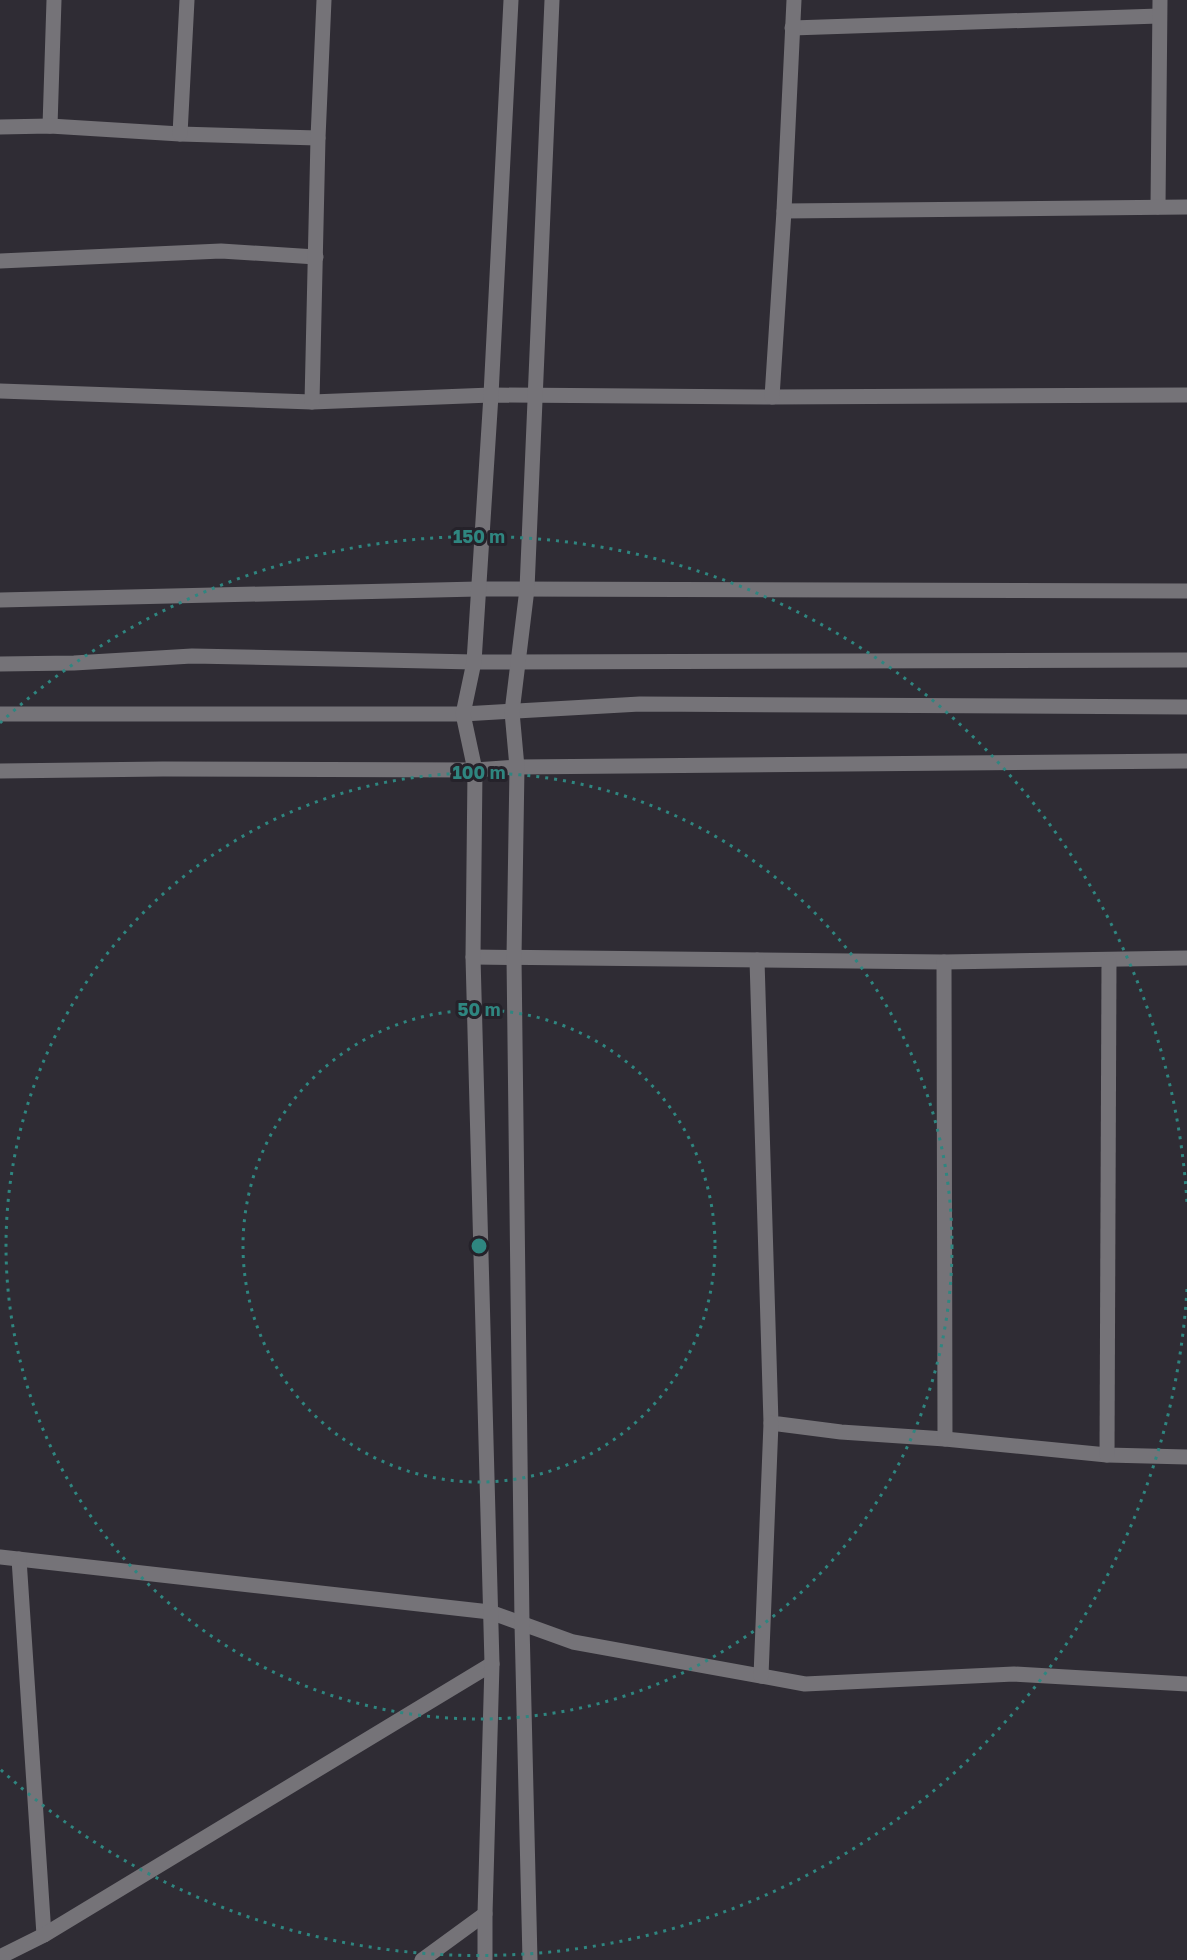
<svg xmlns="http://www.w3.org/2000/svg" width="1187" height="1960" viewBox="0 0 1187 1960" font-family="'Golos Text',sans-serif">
	<rect width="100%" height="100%" fill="#2f2c34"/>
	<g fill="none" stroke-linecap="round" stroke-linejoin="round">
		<g stroke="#757378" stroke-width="15">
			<polyline points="792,28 1159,16"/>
			<polyline points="50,126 54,0"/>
			<polyline points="0,127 50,126 180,134 318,138"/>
			<polyline points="180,134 187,0"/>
			<polyline points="1158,207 1160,0"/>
			<polyline points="784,211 1187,207"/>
			<polyline points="0,261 221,251 316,257"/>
			<polyline points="0,391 312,402 491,395 772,397 1187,395"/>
			<polyline points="772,397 784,211 794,0"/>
			<polyline points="312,402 318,138 324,0"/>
			<polyline points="0,600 478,589 1187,591"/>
			<polyline points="0,664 74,663 192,656 474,662 1187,660"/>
			<polyline points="0,714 463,714 640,704 1187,707"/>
			<polyline points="0,771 163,769 475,770 517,767 1187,761"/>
			<polyline points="473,957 944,962 1187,958"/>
			<polyline points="757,960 771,1423 841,1432 945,1439 1107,1455 1187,1457"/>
			<polyline points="944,962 945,1439"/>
			<polyline points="1107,1455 1109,961"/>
			<polyline points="0,1557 490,1612 573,1642 805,1684 1014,1674 1187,1684"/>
			<polyline points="19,1559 44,1935"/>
			<polyline points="761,1676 771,1423"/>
			<polyline points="0,1957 44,1935 492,1664"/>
			<polyline points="422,1960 485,1914"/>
			<polyline points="485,1960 485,1914 492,1664 473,957 475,770 463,714 474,662 491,395 511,0"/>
			<polyline points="530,1960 522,1624 514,957 517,767 512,712 527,589 552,0"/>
		</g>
	</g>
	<g fill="none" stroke="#2f8680" stroke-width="3" stroke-dasharray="3 6">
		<circle cx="479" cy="1246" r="236"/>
		<circle cx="479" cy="1246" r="473"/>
		<path d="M1187 1289A709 709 0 0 1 0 1769M0 723A709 709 0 0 1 1187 1203"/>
	</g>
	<circle cx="479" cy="1246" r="9" fill="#2f8680" stroke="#25222a" stroke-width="3"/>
	<g font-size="18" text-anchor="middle" font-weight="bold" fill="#2f8680" stroke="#25222a" stroke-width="6" stroke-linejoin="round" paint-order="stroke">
		<text x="479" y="543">150 m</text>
		<text x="479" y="779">100 m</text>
		<text x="479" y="1016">50 m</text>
	</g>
</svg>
